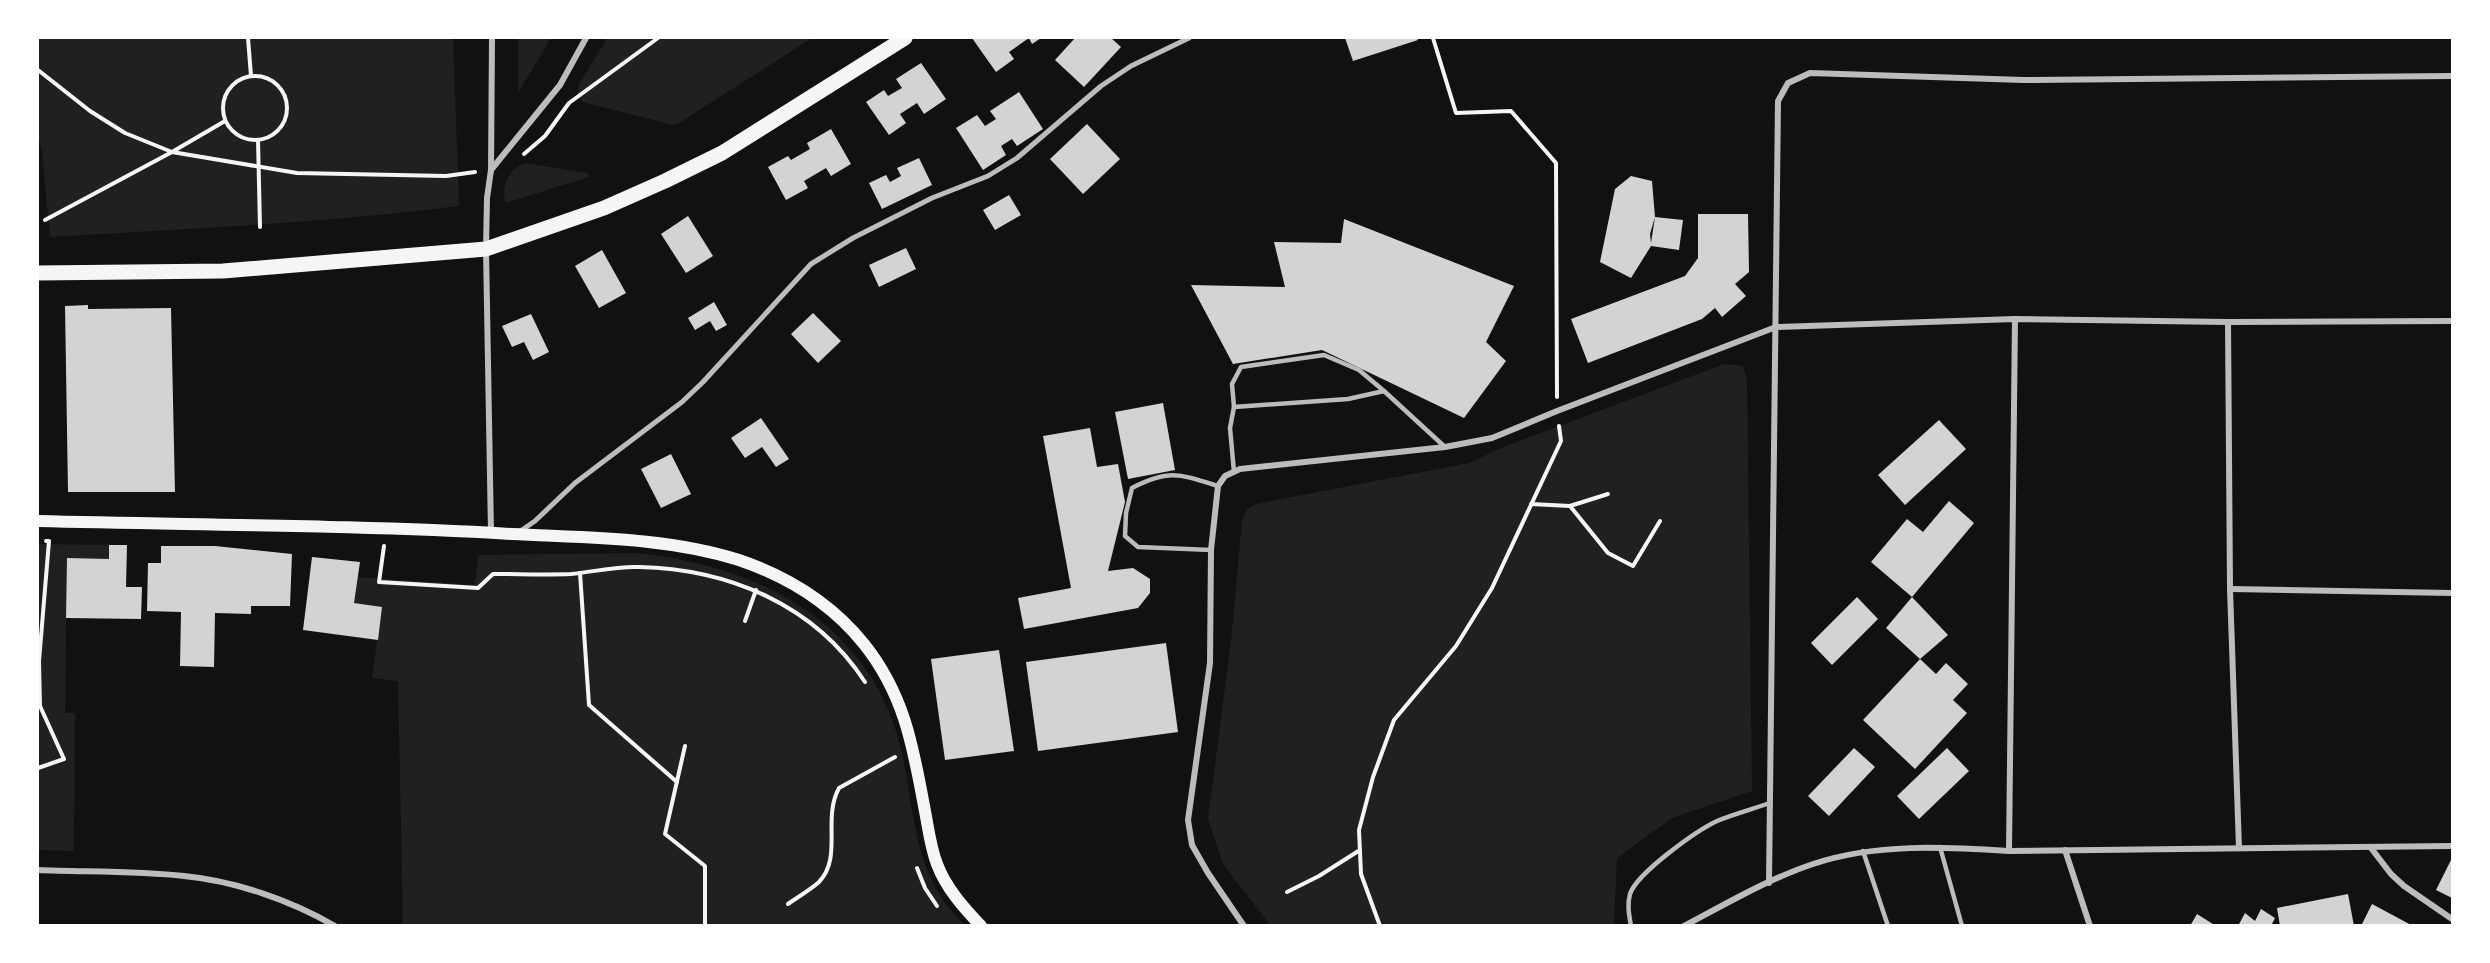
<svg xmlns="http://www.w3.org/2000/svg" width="2490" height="963" viewBox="0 0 2490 963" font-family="'PT Sans',sans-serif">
	<rect width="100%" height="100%" fill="#111"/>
	<g fill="#202020">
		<path d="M 38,38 L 453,38 L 459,206 C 323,223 187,229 50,237 L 42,153 L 38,134 Z"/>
		<polygon points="518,38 551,38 518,93"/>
		<polygon points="607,38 812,38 679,123 673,125 583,102 578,96 578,86"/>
		<path d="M 525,163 L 587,173 L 589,177 L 506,203 C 500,187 509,169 525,163 Z"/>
		<polygon points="1724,364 1743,366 1747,379 1752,791 1672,818 1617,858 1614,925 1270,925 1223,864 1208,819 1231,641 1242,520 1247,509 1256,504 1469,463 1506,446"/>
		<polygon points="38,544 109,545 109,559 67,559 65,713 75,713 74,851 38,850"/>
		<path d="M 634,553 C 759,564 876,625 903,758 C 916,822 915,879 965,925 L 403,925 L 398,681 L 372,678 L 382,607 L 354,603 L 358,577 L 475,585 L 478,555 Z"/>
	</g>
	<g fill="#d3d3d3">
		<polygon points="972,38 1041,38 1032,44 1029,38 1009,52 1014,59 996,72"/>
		<polygon points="1075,38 1111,38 1121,47 1084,87 1055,60"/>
		<polygon points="1345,38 1417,38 1418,40 1353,61"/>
		<polygon points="921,63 946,99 924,114 917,103 900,114 906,123 889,135 866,102 884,90 888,96 902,88 896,79"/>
		<polygon points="1019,92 1043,129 1017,146 1012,139 1001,146 1006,155 983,170 956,128 977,115 985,126 996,119 990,111"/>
		<polygon points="1087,124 1120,159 1083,194 1050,159"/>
		<polygon points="831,129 851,164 831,176 826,168 804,181 808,188 786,200 768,167 788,156 791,160 810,149 807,143"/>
		<polygon points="919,158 932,185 882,209 869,183 886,175 890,182 901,176 897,168"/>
		<polygon points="1631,176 1652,181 1655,217 1650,234 1651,243 1655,217 1683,220 1679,250 1651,246 1631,278 1600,262 1615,189"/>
		<polygon points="1009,195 1021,215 995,230 983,210"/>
		<polygon points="1698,214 1748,214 1749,272 1735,284 1746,296 1722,317 1715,308 1702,319 1588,363 1571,319 1685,276 1698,258"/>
		<polygon points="688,216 713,256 686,273 661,234"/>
		<polygon points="1344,219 1514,286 1486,342 1506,361 1464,418 1322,350 1233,364 1191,285 1285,287 1274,242 1341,243"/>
		<polygon points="906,248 916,269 879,287 869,265"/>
		<polygon points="602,250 626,293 599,308 575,266"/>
		<polygon points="714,302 727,325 716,331 710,321 695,330 688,318"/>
		<polygon points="88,305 88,309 171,308 175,492 68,492 65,306"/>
		<polygon points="813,313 841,341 818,363 791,334"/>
		<polygon points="531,314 549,352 533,360 524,342 512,347 502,326"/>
		<polygon points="1163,403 1175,470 1128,479 1115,412"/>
		<polygon points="761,418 789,459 776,467 762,447 745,458 731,438"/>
		<polygon points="1939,420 1966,449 1905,505 1878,475"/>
		<polygon points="1090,428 1097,467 1118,464 1125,502 1108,571 1133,568 1150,579 1150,593 1138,608 1024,629 1018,598 1071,588 1043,436"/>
		<polygon points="671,454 691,494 661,508 641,469"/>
		<polygon points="1949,501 1974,523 1912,597 1948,635 1920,659 1936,674 1946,663 1968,684 1953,700 1967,713 1915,769 1863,720 1920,659 1886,628 1912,597 1871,562 1907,519 1923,532"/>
		<polygon points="109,545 127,545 126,587 142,587 141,619 66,618 67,558 109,559"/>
		<polygon points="161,546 215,546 292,554 290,606 251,606 251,614 215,613 214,667 180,666 181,612 147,611 148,563 161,563"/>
		<polygon points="312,557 360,562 354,603 382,607 378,640 303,630"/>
		<polygon points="1857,597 1878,619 1832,665 1811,643"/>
		<polygon points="1166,643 1178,732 1038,751 1026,662"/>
		<polygon points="999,650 1014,751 945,760 931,659"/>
		<polygon points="1854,748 1875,767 1829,816 1808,796"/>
		<polygon points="1947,748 1969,771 1919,819 1897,796"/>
		<polygon points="2452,858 2452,898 2436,890"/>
		<polygon points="2348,894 2354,926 2280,926 2277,908"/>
		<polygon points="2372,904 2413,926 2361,926"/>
		<polygon points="2261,909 2275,918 2271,926 2238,926 2245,913 2255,921"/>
		<polygon points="2197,914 2216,926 2190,926"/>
	</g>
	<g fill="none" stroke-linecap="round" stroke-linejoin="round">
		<g stroke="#f5f5f5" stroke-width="4">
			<polyline points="248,38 251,76"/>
			<polyline points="1433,38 1456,113 1511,111 1556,163 1557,397"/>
			<polyline points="38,70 90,111 125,133 172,152 297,173 446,176 475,172"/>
			<circle cx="255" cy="108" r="32"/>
			<polyline points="258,140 260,227"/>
			<polyline points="524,154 545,136 569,103 658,38"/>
			<polyline points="45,220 172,152 225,121"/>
			<polyline points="1531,504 1570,506 1608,494"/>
			<polyline points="1570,506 1608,553 1633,566 1660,521"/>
			<path d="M 384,546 L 379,582 L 478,588 L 493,574 C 519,574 545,575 571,574 C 593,572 616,566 639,567 C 729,569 815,605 865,682"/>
			<polyline points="580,573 589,705 677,782"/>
			<polyline points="745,621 756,590"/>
			<polyline points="685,746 665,834 705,866 705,926"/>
			<polyline points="38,768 64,759 40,706 39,661 49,541 46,541"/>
			<polyline points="917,868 925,888 937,906"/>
			<polyline points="1287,892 1319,876 1360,850"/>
			<path d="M 788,904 C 798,897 810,890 819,882 C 843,857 822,819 839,788 L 895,757"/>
			<polyline points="1380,926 1361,874 1359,830 1373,777 1394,720 1456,646 1492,588 1561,441 1559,426"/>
		</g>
		<g stroke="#bcbcbc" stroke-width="4.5">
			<polyline points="1234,407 1232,384 1241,367 1324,355 1359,370 1384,391"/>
			<polyline points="1234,472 1230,428 1234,407 1348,399 1384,391 1445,447"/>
			<path d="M 1211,550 L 1138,547 L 1125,536 L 1126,513 L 1132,488 C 1169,469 1180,474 1218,486"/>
			<polyline points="1940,847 1962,926"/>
			<polyline points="1863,851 1888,926"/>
			<path d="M 1631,926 C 1629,914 1627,905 1630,894 C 1637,873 1696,831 1717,821 C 1734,814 1753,809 1770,803"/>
		</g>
		<polyline stroke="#bcbcbc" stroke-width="5" points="519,532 535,521 575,483 682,402 703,382 811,264 853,238 932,198 988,176 1017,158 1101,86 1131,66 1189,38"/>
		<g stroke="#bcbcbc" stroke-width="6">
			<polyline points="491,170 560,85 586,38"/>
			<polyline points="2228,322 2230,589 2239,848"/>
			<polyline points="491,533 486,249 487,198 491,170 492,38"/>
			<polyline points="2230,589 2452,593"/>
			<polyline points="2371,848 2391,874 2404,886 2452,919"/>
			<polyline points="2065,850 2090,926"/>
			<polyline points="2009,851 2015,319"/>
			<path d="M 38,870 C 86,872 136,871 184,876 C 235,881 290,900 335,926"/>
			<polyline points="1769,883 1778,101 1788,83 1810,73 2023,80 2452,76"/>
			<polyline points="1244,926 1208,873 1192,845 1188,820 1210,663 1211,550 1218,486 1225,476 1240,469 1445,447 1492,438 1557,411 1776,327 2015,319 2228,322 2452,321"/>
			<path d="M 1684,926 C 1726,904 1768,879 1813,864 C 1876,843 1944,847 2009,851 L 2452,846"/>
		</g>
		<path stroke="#f5f5f5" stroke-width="12" d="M 38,521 C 196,525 354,525 512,534 C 588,538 666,537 739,560 C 789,577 831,603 864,644 C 904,694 913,746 924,806 C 928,825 930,846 937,864 C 946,888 963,907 981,926"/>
		<polyline stroke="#f5f5f5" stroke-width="15" points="38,273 223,271 486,249 604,208 665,181 722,153 905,38"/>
	</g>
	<rect width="2490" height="963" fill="none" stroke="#ffffff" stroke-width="78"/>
</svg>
